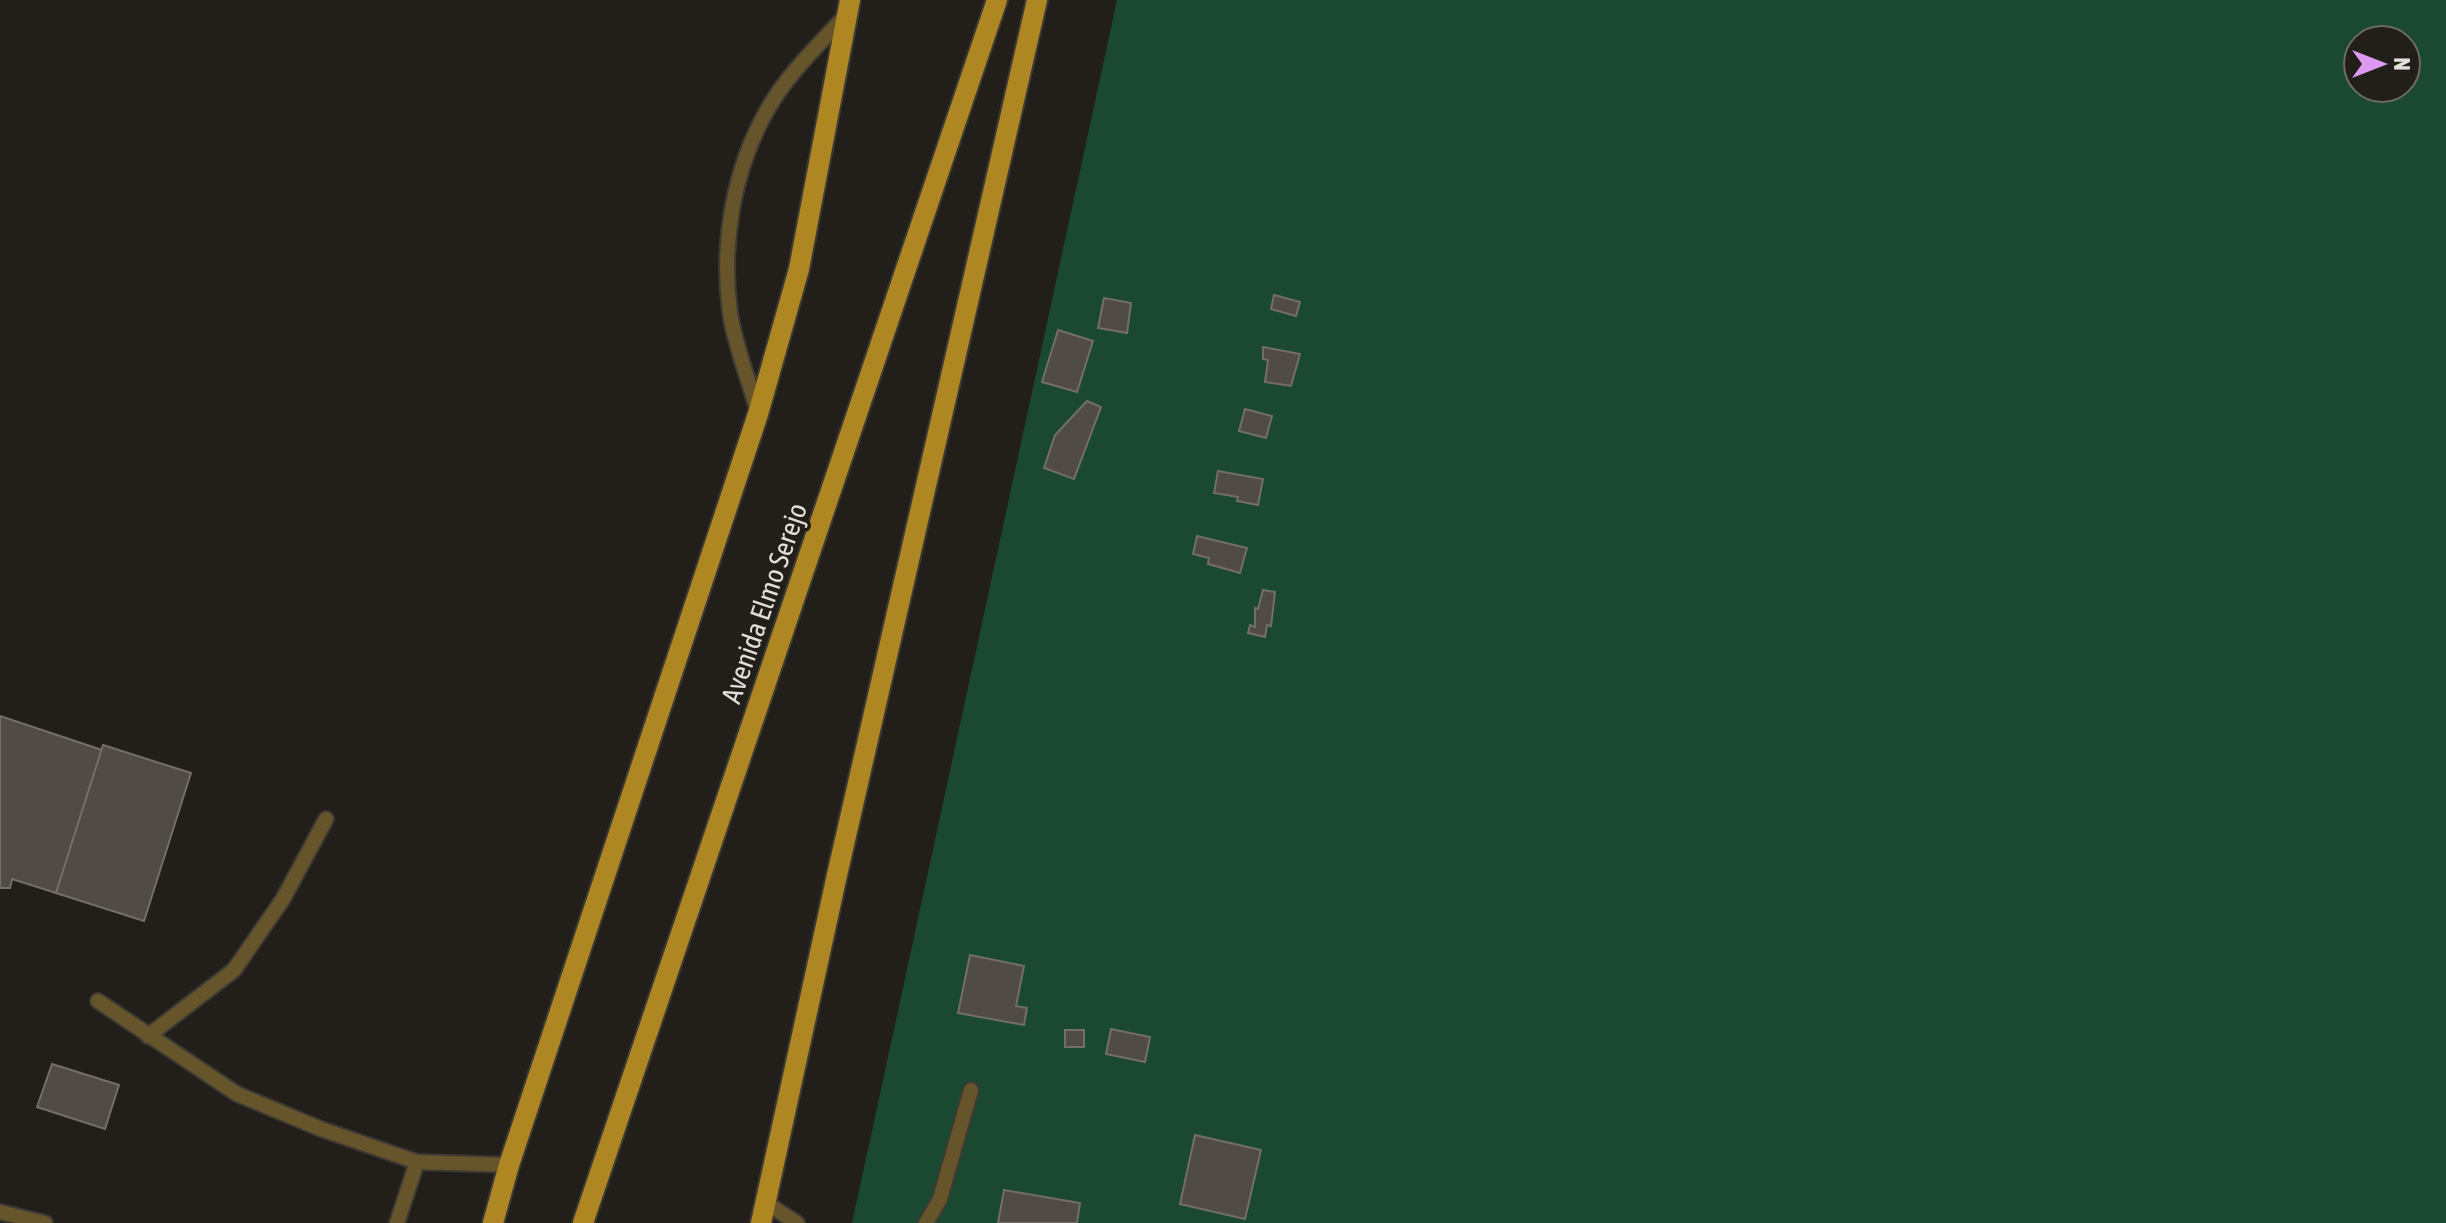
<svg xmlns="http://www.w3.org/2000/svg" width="2446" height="1223" viewBox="0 0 2446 1223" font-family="'Asap Condensed',sans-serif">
	<rect width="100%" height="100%" fill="#221f1a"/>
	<path fill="#1b4831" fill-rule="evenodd" d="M 1117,0 L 2446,0 L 2446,1223 L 852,1223 ZM 2358,40 L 2406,40 L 2406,88 L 2358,88 Z"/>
	<g fill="#504b47" stroke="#736e69" stroke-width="2">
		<polygon points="1274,295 1300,302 1296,316 1271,309"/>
		<polygon points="1104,298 1131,303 1127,333 1098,328"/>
		<polygon points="1058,330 1093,341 1077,392 1042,382"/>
		<polygon points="1263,347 1300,354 1291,386 1265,382 1268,360 1263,359"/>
		<polygon points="1087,401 1101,407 1074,479 1044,468 1055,435"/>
		<polygon points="1245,409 1272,416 1266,438 1239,431"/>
		<polygon points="1218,471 1263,479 1258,505 1237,501 1238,497 1214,493"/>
		<polygon points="1197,536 1247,548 1240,573 1208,564 1209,558 1193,554"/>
		<polygon points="1263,590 1275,592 1271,626 1267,625 1265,637 1248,633 1250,625 1255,627 1255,608 1258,609"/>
		<polygon points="0,716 102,750 56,893 12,879 10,888 0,888"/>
		<polygon points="103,745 191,773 144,921 56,893"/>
		<polygon points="970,955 1024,966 1016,1006 1027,1008 1024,1025 958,1013"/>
		<polygon points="1111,1029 1150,1037 1145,1062 1106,1054"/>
		<rect x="1065" y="1030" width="19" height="17"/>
		<polygon points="52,1064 119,1085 105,1129 37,1107"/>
		<polygon points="1195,1135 1261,1150 1245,1219 1180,1204"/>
		<polygon points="1004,1190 1080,1203 1077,1223 998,1223"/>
	</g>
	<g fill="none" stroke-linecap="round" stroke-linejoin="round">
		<g stroke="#3d3a35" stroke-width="18">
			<g id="lane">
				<path d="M 758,413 C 749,380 735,346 730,313 C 721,243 733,168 769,107 C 789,72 821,43 847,14"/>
				<polyline points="98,1001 237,1094 321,1129 417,1162"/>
				<polyline points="148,1036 234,970 283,899 326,819"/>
				<polyline points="765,1202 797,1223"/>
				<polyline points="0,1212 45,1223"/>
				<polyline points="397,1223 417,1162 509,1165"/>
				<polyline points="926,1223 940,1199 971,1090"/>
			</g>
		</g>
		<g stroke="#3d3a35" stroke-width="24">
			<g id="primary">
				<polyline points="493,1223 509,1165 758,414 799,269 850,0"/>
				<polyline points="583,1223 997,0"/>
				<polyline points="761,1223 837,875 1037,0"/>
			</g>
		</g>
		<use href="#lane" stroke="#66542a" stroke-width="14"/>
		<use href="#primary" stroke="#ae8723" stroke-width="20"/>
	</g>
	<g text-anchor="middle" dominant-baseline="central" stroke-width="7" stroke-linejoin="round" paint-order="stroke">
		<g font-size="28" fill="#e1dedb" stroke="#221f1a">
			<text transform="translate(764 603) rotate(-71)">Avenida Elmo Serejo</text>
		</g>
	</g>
	<g transform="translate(2382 64) rotate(90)"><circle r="38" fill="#221f1a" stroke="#6e6b67" stroke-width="2"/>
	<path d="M0-6L14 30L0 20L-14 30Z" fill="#de98f2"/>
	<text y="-12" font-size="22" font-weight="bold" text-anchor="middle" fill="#e1dedb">N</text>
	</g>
</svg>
